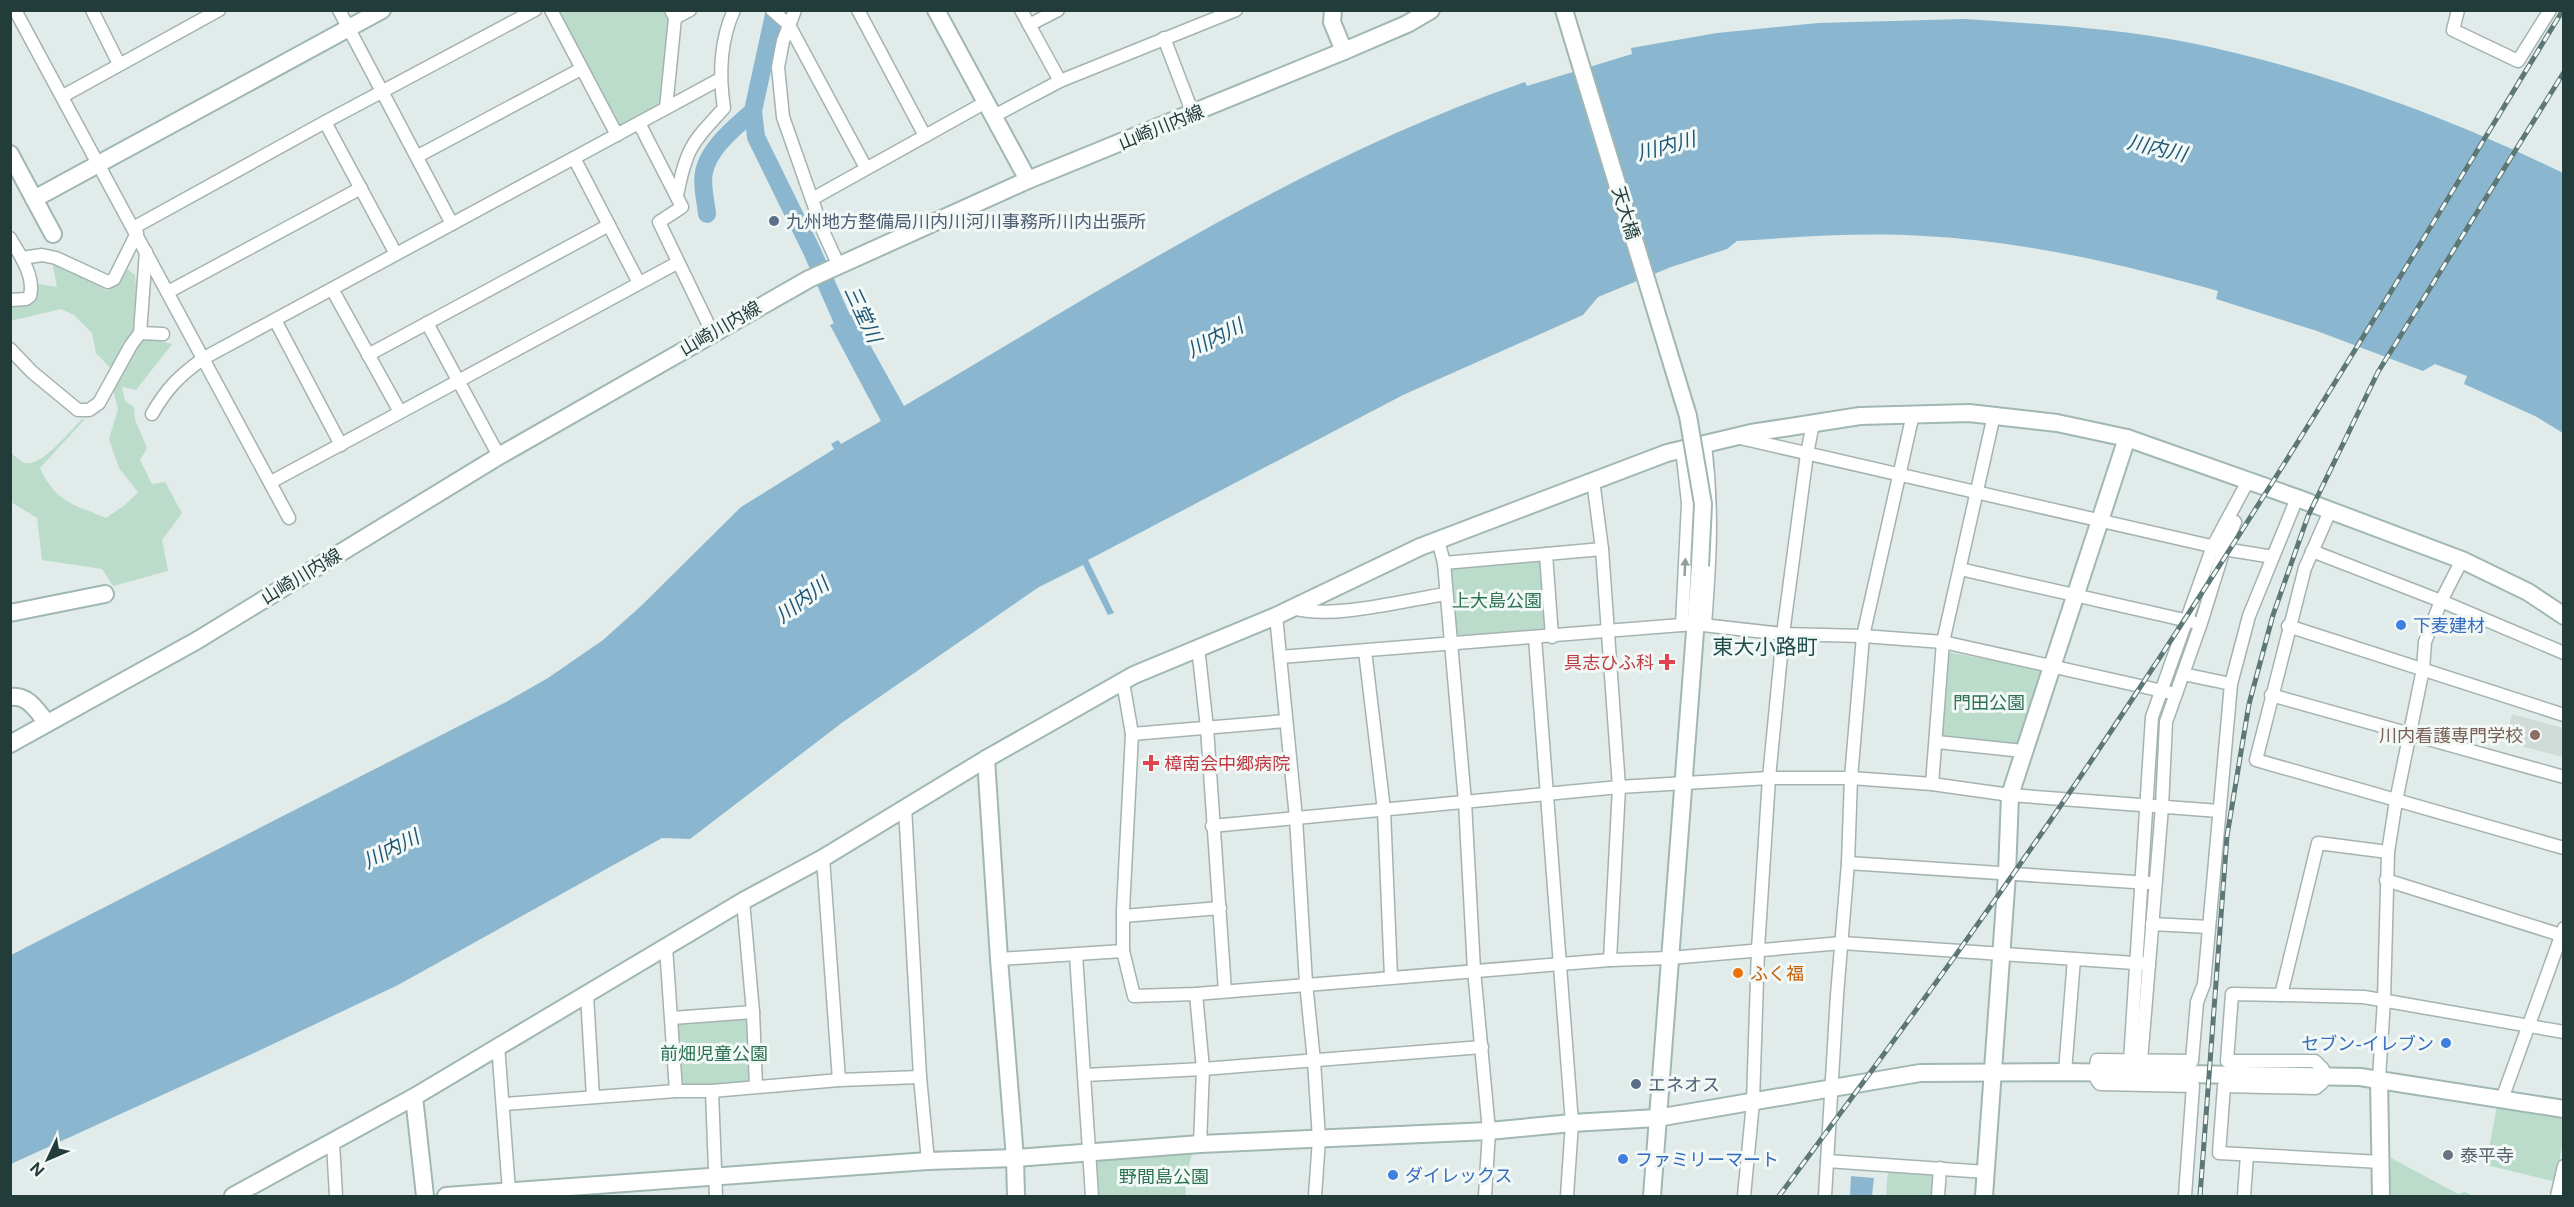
<svg xmlns="http://www.w3.org/2000/svg" width="2574" height="1207" viewBox="0 0 2574 1207" font-family="'Public Sans','Noto Sans JP',sans-serif">
	<rect width="100%" height="100%" fill="#e1ebe9"/>
	<polygon fill="#d0dbd8" points="2512,714 2563,728 2563,757 2505,742"/>
	<g fill="#bbdcca">
		<polygon points="555,11 666,11 668,16 663,102 659,108 619,129"/>
		<path d="M 52,261 L 63,264 L 107,291 L 120,283 L 127,269 L 135,275 L 137,298 L 133,334 L 172,344 L 136,390 L 122,387 L 125,401 L 134,407 L 135,420 L 147,448 L 140,460 L 152,484 L 165,482 L 182,513 L 162,540 L 168,571 L 113,586 L 102,569 L 42,560 L 37,518 L 11,502 L 10,452 C 16,457 23,465 31,463 C 48,459 70,431 82,419 L 85,419 L 40,468 C 56,503 73,504 106,518 L 125,505 L 138,492 L 119,468 L 109,439 L 118,409 L 113,390 L 119,377 L 96,353 L 92,333 L 74,315 L 61,309 L 10,321 L 11,305 C 28,303 35,305 38,284 L 57,287 Z"/>
		<polygon points="1542,560 1548,632 1456,638 1451,568"/>
		<polygon points="1948,652 2044,670 2019,747 1942,739"/>
		<polygon points="749,1019 750,1083 682,1087 678,1022"/>
		<polygon points="2497,1106 2563,1116 2563,1140 2556,1182 2486,1165"/>
		<polygon points="1192,1154 1185,1179 1186,1196 1097,1196 1094,1160"/>
		<polygon points="2391,1158 2458,1194 2465,1192 2473,1196 2389,1196"/>
		<polygon points="1888,1169 1933,1172 1937,1176 1935,1196 1886,1196"/>
	</g>
	<g fill="#8ab7cf">
		<path d="M 1964,19 C 2038,24 2113,28 2186,42 C 2312,67 2449,117 2563,173 L 2563,433 L 2535,416 L 2464,384 L 2467,376 L 2435,364 L 2423,371 L 2317,331 L 2216,299 L 2218,291 C 2122,264 2024,241 1923,236 C 1861,232 1799,237 1737,241 L 1727,249 L 1671,267 L 1598,297 L 1583,315 L 1403,395 L 1088,560 L 1114,613 L 1108,615 L 1083,565 L 1039,587 L 843,722 L 690,839 L 662,838 L 398,985 L 252,1054 L 11,1164 L 11,955 L 506,702 L 548,678 L 603,640 L 641,606 L 741,507 L 834,449 L 831,444 L 838,440 L 841,444 L 881,421 L 830,325 L 853,314 L 904,406 C 1105,288 1304,158 1525,82 L 1527,86 L 1632,54 L 1631,48 L 1717,33 L 1818,23 Z"/>
		<polygon points="1851,1176 1874,1178 1872,1196 1850,1196"/>
	</g>
	<g fill="none" stroke-linecap="round" stroke-linejoin="round">
		<g stroke="#8ab7cf" stroke-width="18">
			<polyline points="775,10 753,111 756,137 811,249 852,342"/>
			<path d="M 707,214 C 706,202 701,184 704,172 C 709,147 736,127 753,111"/>
		</g>
		<g stroke="#a4b3b1" stroke-width="15">
			<g id="street">
				<polyline points="15,10 289,518"/>
				<polyline points="92,10 119,64"/>
				<polyline points="339,10 452,224"/>
				<polyline points="551,10 617,135"/>
				<polyline points="772,10 789,25 866,168"/>
				<polyline points="795,10 783,41 778,67 783,117 823,231 838,264"/>
				<polyline points="858,10 925,136"/>
				<polyline points="1021,10 1060,81"/>
				<polyline points="2458,10 2453,30 2518,61 2550,10"/>
				<polyline points="675,18 690,10"/>
				<polyline points="1029,25 1058,10"/>
				<polyline points="1164,38 1193,114"/>
				<polyline points="63,96 219,10"/>
				<polyline points="666,108 675,18 671,10"/>
				<polyline points="994,116 1060,81 1236,10"/>
				<polyline points="325,122 396,254"/>
				<polyline points="639,123 682,207 659,222 712,332"/>
				<polyline points="418,156 581,69"/>
				<polyline points="574,158 639,283"/>
				<path d="M 677,196 C 686,148 692,143 724,108 C 719,76 720,41 734,10"/>
				<polyline points="812,199 986,102"/>
				<polyline points="133,228 325,122 535,10"/>
				<path d="M 10,238 C 20,255 35,276 30,296 L 26,299 L 10,300"/>
				<polyline points="22,258 42,255 56,258 108,282 114,279 137,233"/>
				<polyline points="332,289 400,412"/>
				<polyline points="168,292 361,188"/>
				<polyline points="275,320 341,445"/>
				<polyline points="427,323 499,456"/>
				<polyline points="140,333 146,252"/>
				<polyline points="10,349 32,372 78,410 89,410 99,403 131,345 140,333 163,334"/>
				<polyline points="368,355 609,225"/>
				<path d="M 152,414 C 167,388 179,376 204,358 L 720,79"/>
				<polyline points="1740,438 2224,549 2273,557"/>
				<path d="M 1705,444 C 1713,509 1710,560 1705,625"/>
				<polyline points="1682,449 1688,503 1682,625"/>
				<polyline points="1593,480 1602,549 1619,787 1610,960"/>
				<polyline points="271,482 677,263"/>
				<polyline points="2330,511 2305,568 2256,760 2564,848"/>
				<polyline points="1438,540 1444,563 1465,802 1474,970 1489,1131 1485,1196"/>
				<polyline points="2312,551 2441,601 2564,653"/>
				<polyline points="1546,554 1552,637"/>
				<polyline points="1444,563 1602,549"/>
				<polyline points="1960,569 2193,622"/>
				<path d="M 1293,608 C 1331,620 1406,600 1446,594"/>
				<polyline points="1276,616 1296,818 1306,983 1314,1061 1319,1139 1315,1196"/>
				<polyline points="2288,626 2564,715"/>
				<polyline points="1535,638 1572,1123 1567,1196"/>
				<polyline points="1198,647 1207,728 1225,991"/>
				<polyline points="1365,651 1384,810 1391,977"/>
				<polyline points="1280,657 1694,624 1783,634 1863,636 1943,642 2176,694"/>
				<polyline points="2183,674 2231,684"/>
				<polyline points="1123,682 1132,734 1123,910 1123,951 1134,996 1196,994 1610,960 1670,958 1842,943 2149,964"/>
				<polyline points="2271,695 2564,777"/>
				<polyline points="1132,734 1286,721"/>
				<polyline points="1937,742 2023,751"/>
				<polyline points="1932,784 1943,642 1994,415"/>
				<polyline points="905,807 920,1077 928,1161"/>
				<polyline points="1212,826 1619,787 1769,778 1851,778 1932,784 2010,795 2219,811"/>
				<polyline points="2388,852 2318,843 2281,995 2364,997 2564,1032"/>
				<polyline points="823,858 839,1080"/>
				<polyline points="1848,863 2149,883"/>
				<polyline points="2386,880 2564,936"/>
				<polyline points="743,901 753,1012 756,1086"/>
				<polyline points="1123,916 1220,908"/>
				<polyline points="2152,924 2209,927"/>
				<polyline points="666,947 676,1091"/>
				<polyline points="1076,955 1092,1196"/>
				<polyline points="999,959 1123,951"/>
				<polyline points="1196,994 1203,1069 1200,1144"/>
				<polyline points="587,995 593,1097"/>
				<polyline points="2281,995 2232,994 2227,1061 2315,1061 2323,1069 2322,1083 2316,1088 2224,1086 2219,1153 2381,1162"/>
				<polyline points="672,1018 753,1012"/>
				<polyline points="498,1045 509,1191"/>
				<polyline points="2130,1061 2152,717 2213,546 2248,481"/>
				<polyline points="2141,1061 2162,807 2166,722 2201,623 2224,549 2235,522"/>
				<polyline points="2065,1072 2074,959"/>
				<polyline points="1085,1075 1203,1069 1482,1047"/>
				<polyline points="2379,1078 2384,1000 2388,852 2396,801 2423,669 2425,642 2441,601 2462,560"/>
				<polyline points="712,1091 716,1196"/>
				<polyline points="2502,1099 2564,928"/>
				<polyline points="504,1104 676,1091 712,1091 839,1080 920,1077"/>
				<polyline points="333,1143 336,1196"/>
				<polyline points="1827,1161 1986,1172"/>
				<polyline points="1744,1196 1753,1102 1758,949 1769,778 1783,634 1807,454 1813,423"/>
				<polyline points="1825,1196 1837,995 1848,863 1851,778 1863,636 1913,414"/>
				<polyline points="1938,1196 1940,1168"/>
				<path d="M 2185,1196 L 2193,1086 L 2100,1084 C 2093,1077 2095,1070 2097,1060 L 2192,1061 L 2197,1002 L 2204,984 L 2231,684 L 2249,616 L 2297,498"/>
				<polyline points="2244,1196 2247,1155"/>
				<polyline points="2557,1196 2564,1166"/>
			</g>
		</g>
		<g stroke="#a0b7b3" stroke-width="20">
			<g id="secondary">
				<polyline points="936,10 1028,180"/>
				<polyline points="1333,10 1332,22 1344,51"/>
				<polyline points="1564,10 1688,416"/>
				<polyline points="10,154 53,234"/>
				<polyline points="34,199 382,10"/>
				<polyline points="10,613 105,594"/>
				<path d="M 10,697 C 28,694 37,711 47,723"/>
				<polyline points="10,744 196,641 499,456 809,279 1028,180 1344,51 1407,24 1431,10"/>
				<polyline points="986,759 999,959 1015,1158 1016,1196"/>
				<polyline points="2379,1078 2381,1196"/>
				<polyline points="414,1097 425,1196"/>
				<polyline points="233,1196 414,1097 743,901 823,858 986,759 1134,675 1276,616 1420,547 1667,453 1751,433 1860,416 1969,413 2057,423 2127,438 2297,498 2462,560 2528,592 2564,616"/>
				<polyline points="446,1196 928,1161 1015,1158 1200,1144 1489,1131 1572,1123 1657,1118 1920,1073 2065,1072 2360,1077 2564,1109"/>
				<polyline points="1652,1196 1700,566"/>
				<polyline points="1984,1196 2007,874 2010,795 2127,438"/>
			</g>
		</g>
		<use href="#street" stroke="#fff" stroke-width="12"/>
		<use href="#secondary" stroke="#fff" stroke-width="16"/>
		<g stroke="#5c7776" stroke-width="5">
			<g id="rail">
				<path d="M 1779,1196 C 1898,1036 2017,874 2127,707 C 2279,479 2420,244 2563,10"/>
				<polyline points="2200,1196 2227,836 2249,704 2273,615 2308,516 2378,372 2564,72"/>
			</g>
		</g>
		<use href="#rail" stroke="#f2f8f6" stroke-width="3" stroke-dasharray="9" stroke-linecap="butt"/>
		<g stroke="#a0b7b3" stroke-width="20" stroke-linecap="butt">
			<polyline id="secondary-bridge" points="1688,416 1703,504 1700,566"/>
		</g>
		<use href="#secondary-bridge" stroke="#fff" stroke-width="16"/>
	</g>
	<defs><path id="oneway-solid" d="M-6-.8H1V-3.2L6.5 0L1 3.2V.8H-6Z" transform="scale(1.5)"/></defs>
	<use fill="#909e9c" href="#oneway-solid" transform="translate(1685 567) rotate(-87)"/>
	<g fill="#5c6f8a" stroke="#f2f8f6" stroke-width="2">
		<circle cx="774" cy="221" r="6"/>
		<circle cx="1636" cy="1084" r="6"/>
	</g>
	<g fill="#3f7fe0" stroke="#f2f8f6" stroke-width="2">
		<circle cx="2401" cy="625" r="6"/>
		<circle cx="2446" cy="1043" r="6"/>
		<circle cx="1623" cy="1159" r="6"/>
		<circle cx="1393" cy="1175" r="6"/>
	</g>
	<g fill="#e0444e" stroke="#f2f8f6" stroke-width="2">
		<path d="M1664 653h6v6h6v6h-6v6h-6v-6h-6v-6h6z"/>
		<path d="M1148 754h6v6h6v6h-6v6h-6v-6h-6v-6h6z"/>
	</g>
	<circle fill="#8d6e63" stroke="#f2f8f6" stroke-width="2" cx="2535" cy="735" r="6"/>
	<circle fill="#e8710a" stroke="#f2f8f6" stroke-width="2" cx="1738" cy="973" r="6"/>
	<circle fill="#6b7280" stroke="#f2f8f6" stroke-width="2" cx="2448" cy="1155" r="6"/>
	<g text-anchor="middle" dominant-baseline="central" stroke-width="6" stroke-linejoin="round" paint-order="stroke">
		<g font-size="18" fill="#223c3a" stroke="#f2f8f6">
			<text transform="translate(1161 127) rotate(-22)">山崎川内線</text>
			<text transform="translate(1626 213) rotate(73)">天大橋</text>
			<text transform="translate(720 328) rotate(-30)">山崎川内線</text>
			<text transform="translate(301 576) rotate(-31)">山崎川内線</text>
		</g>
		<g font-size="18" fill="#4e5e75" stroke="#f2f8f6" text-anchor="start">
			<text x="786" y="221">九州地方整備局川内川河川事務所川内出張所</text>
			<text x="1648" y="1084">エネオス</text>
		</g>
		<g font-size="18" fill="#2d7255" stroke="#f2f8f6">
			<text x="1497" y="600">上大島公園</text>
			<text x="1989" y="702">門田公園</text>
			<text x="714" y="1053">前畑児童公園</text>
			<text x="1164" y="1176">野間島公園</text>
		</g>
		<g font-size="18" fill="#366cbe" stroke="#f2f8f6" text-anchor="start">
			<text x="2413" y="625">下麦建材</text>
			<text x="2434" y="1043" text-anchor="end">セブン-イレブン</text>
			<text x="1635" y="1159">ファミリーマート</text>
			<text x="1405" y="1175">ダイレックス</text>
		</g>
		<g font-size="18" fill="#be3a42" stroke="#f2f8f6" text-anchor="end">
			<text x="1654" y="662">具志ひふ科</text>
			<text x="1164" y="763" text-anchor="start">樟南会中郷病院</text>
		</g>
		<g font-size="18" fill="#785e54" stroke="#f2f8f6" text-anchor="end">
			<text x="2523" y="735">川内看護専門学校</text>
		</g>
		<g font-size="18" fill="#c56008" stroke="#f2f8f6" text-anchor="start">
			<text x="1750" y="973">ふく福</text>
		</g>
		<g font-size="18" fill="#5b616d" stroke="#f2f8f6" text-anchor="start">
			<text x="2460" y="1155">泰平寺</text>
		</g>
		<g font-size="20" font-style="italic" fill="#1e5676" stroke="#f2f8f6">
			<text transform="translate(1666 146) rotate(-15)">川内川</text>
			<text transform="translate(2157 148) rotate(13)">川内川</text>
			<text transform="translate(863 314) rotate(65)">三堂川</text>
			<text transform="translate(1215 338) rotate(-27)">川内川</text>
			<text transform="translate(802 600) rotate(-37)">川内川</text>
			<text transform="translate(391 849) rotate(-27)">川内川</text>
		</g>
		<g font-size="21" fill="#1e4d4b" stroke="#f2f8f6">
			<text x="1765" y="646">東大小路町</text>
		</g>
	</g>
	<rect width="2574" height="1207" fill="none" stroke="#223c3a" stroke-width="24"/>
	<g transform="translate(48 1159) rotate(226)" stroke="#f2f8f6" stroke-width="4.5" paint-order="stroke">
	<path d="M0-4.5L10 22L0 15L-10 22Z" fill="#223c3a"/>
	<text y="-9" font-size="16" font-weight="bold" text-anchor="middle" fill="#223c3a">N</text>
	</g>
</svg>
